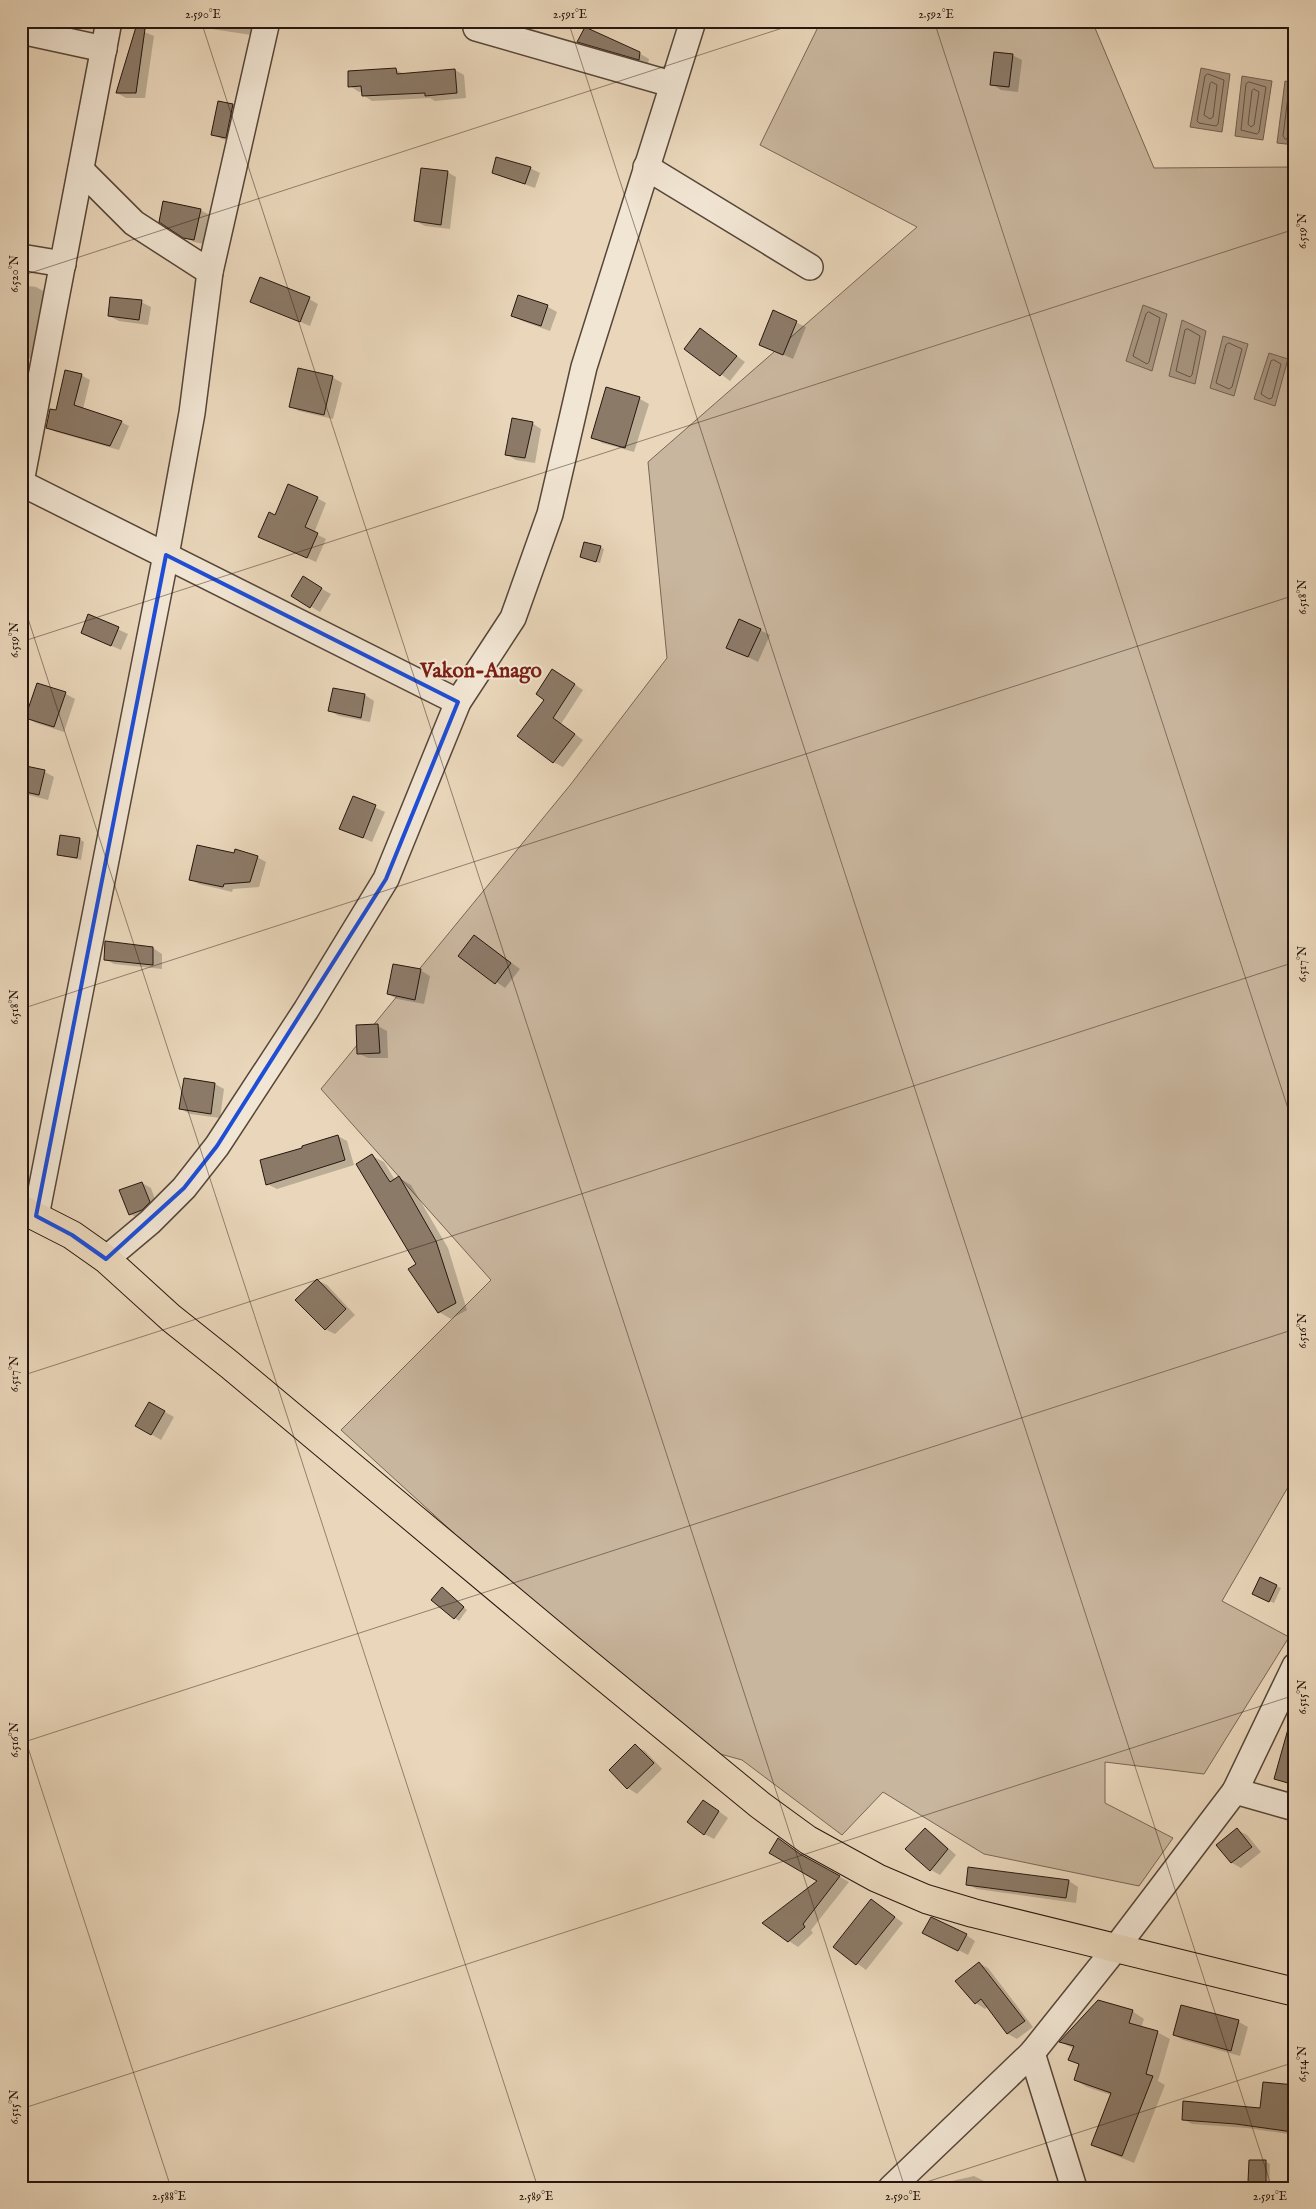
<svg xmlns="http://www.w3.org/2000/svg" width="1316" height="2209" viewBox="0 0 1316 2209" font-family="'IM FELL English',serif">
	<rect width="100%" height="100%" fill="#ead7bb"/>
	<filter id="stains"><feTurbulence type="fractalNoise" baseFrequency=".004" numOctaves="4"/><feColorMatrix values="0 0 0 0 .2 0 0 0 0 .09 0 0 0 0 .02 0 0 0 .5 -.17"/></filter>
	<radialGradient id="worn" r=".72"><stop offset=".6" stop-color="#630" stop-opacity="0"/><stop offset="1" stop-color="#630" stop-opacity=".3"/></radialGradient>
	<polygon fill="#c9b69e" stroke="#786656" points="821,21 1092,21 1154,168 1295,167 1295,1475 1222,1601 1289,1637 1204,1774 1105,1762 1105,1803 1173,1838 1139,1886 984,1854 883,1792 842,1835 742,1760 713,1752 537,1609 341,1430 491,1280 321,1089 571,784 667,658 648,462 917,227 760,145"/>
	<g fill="#a79580" stroke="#736252">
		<polygon points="1201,68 1230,74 1222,132 1190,127"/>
		<polygon points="1242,76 1272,81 1263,140 1235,136"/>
		<polygon points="1285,81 1295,83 1295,145 1277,143"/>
		<polygon points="1143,305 1167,314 1152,371 1126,361"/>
		<polygon points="1182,320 1206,331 1195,384 1169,376"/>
		<polygon points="1223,336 1248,344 1234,396 1210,388"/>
		<polygon points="1269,353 1288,359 1275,406 1254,399"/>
	</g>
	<g fill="#0003">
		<polygon points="199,21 267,21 264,37 212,29"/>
		<polygon points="540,21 565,21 563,28"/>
		<polygon points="137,29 154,36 145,98 126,98 117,93"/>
		<polygon points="579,42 639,53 649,59 648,64 588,47"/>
		<polygon points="1012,55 1022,60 1018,92 1001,90 992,84"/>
		<polygon points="396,70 404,74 455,70 464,75 466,98 435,101 430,98 372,101 363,95 363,91 359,92 350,86"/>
		<polygon points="219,102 233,105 242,110 235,142 222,139 213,134"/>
		<polygon points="530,168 540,173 535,188 503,177 493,172"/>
		<polygon points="447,172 456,177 450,229 425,226 416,221"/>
		<polygon points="200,210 210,215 204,244 194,242 184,237"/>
		<polygon points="21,285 36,287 45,292 36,359 21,357"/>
		<polygon points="519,297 548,307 557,312 550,331 522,321 513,316"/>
		<polygon points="309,299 318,304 310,326 251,301"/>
		<polygon points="141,302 151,307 148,325 119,321 109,316"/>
		<polygon points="774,312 806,327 793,359 760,344"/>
		<polygon points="701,330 745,362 730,381 686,348"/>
		<polygon points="81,375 90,380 83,409 121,422 129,426 119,450 56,432 47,427"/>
		<polygon points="332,377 342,383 333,419 299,411 290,406"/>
		<polygon points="640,399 649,404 634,452 602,443 593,437"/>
		<polygon points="532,423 541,429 535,463 516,460 506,454"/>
		<polygon points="317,498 326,503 314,533 326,539 316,562 259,536 276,516"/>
		<polygon points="600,547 604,549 600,563 581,557"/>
		<polygon points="303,578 331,594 320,612 292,595"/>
		<polygon points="89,616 128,634 121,650 91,637"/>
		<polygon points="760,630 770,635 758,662 728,647"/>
		<polygon points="562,676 583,690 561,724 583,740 563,767 553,762 546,699"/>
		<polygon points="37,684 66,694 75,699 64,732 36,723 26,717"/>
		<polygon points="334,689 365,695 374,701 370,722 339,716 330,711"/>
		<polygon points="21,766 45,772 54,777 48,800 21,793"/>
		<polygon points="354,798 385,812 372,842 341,828"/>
		<polygon points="79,839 84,842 81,860 58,855"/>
		<polygon points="235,855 257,857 266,862 259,887 233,889 232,892 199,884 190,879"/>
		<polygon points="483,942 520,969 505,988 460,956"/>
		<polygon points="153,948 162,954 162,969 114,964 105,959"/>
		<polygon points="420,970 430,976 424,1004 397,999 388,994"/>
		<polygon points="378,1026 387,1031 388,1058 368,1058 358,1053"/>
		<polygon points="185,1080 215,1084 224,1089 220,1118 190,1114 181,1109"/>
		<polygon points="338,1136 347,1141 354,1165 277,1189 267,1184 304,1149"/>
		<polygon points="372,1156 384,1162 395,1180 399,1178 411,1185 448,1248 467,1310 451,1319 439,1312"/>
		<polygon points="142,1183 151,1188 158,1208 139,1219 130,1214"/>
		<polygon points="317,1280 327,1285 355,1315 335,1334 325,1329"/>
		<polygon points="150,1404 174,1417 161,1440 137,1426"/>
		<polygon points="1260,1579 1281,1588 1274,1603 1258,1596"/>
		<polygon points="442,1588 467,1610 459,1621 455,1618"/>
		<polygon points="1295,1735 1295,1787 1275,1778"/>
		<polygon points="636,1746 645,1751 662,1769 637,1794 628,1788"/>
		<polygon points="713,1807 728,1818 714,1839 704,1834"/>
		<polygon points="925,1830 934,1835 956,1855 940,1875 931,1870 907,1849"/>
		<polygon points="1237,1830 1247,1835 1261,1852 1241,1868 1232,1863 1218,1845"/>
		<polygon points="787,1845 808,1859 849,1882 811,1930 813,1933 798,1947 789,1941 820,1881"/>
		<polygon points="1069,1881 1078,1887 1076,1903 977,1889 967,1884"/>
		<polygon points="872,1900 903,1923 866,1970 835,1947"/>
		<polygon points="966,1935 975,1941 968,1955 933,1937"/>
		<polygon points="979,1963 988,1968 1033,2027 1017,2039 1008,2034 988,2006 985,2009 976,2003 957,1981"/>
		<polygon points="1182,2006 1239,2022 1248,2027 1240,2056 1183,2040 1174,2035"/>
		<polygon points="1132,2011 1144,2019 1141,2028 1157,2032 1170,2039 1158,2081 1165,2085 1134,2163 1105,2151 1092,2144 1111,2095 1087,2087 1075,2080 1080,2065 1069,2059 1074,2049 1061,2042"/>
		<polygon points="1295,2086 1295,2135 1247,2128 1192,2124 1183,2119 1261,2109"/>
		<polygon points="1250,2161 1266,2162 1270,2164 1269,2184 1254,2184 1249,2181"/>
		<polygon points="974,2176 984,2181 986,2188 954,2188 952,2181"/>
	</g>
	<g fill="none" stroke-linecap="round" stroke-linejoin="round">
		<g stroke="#665647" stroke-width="1">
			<polygon points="1208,74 1224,80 1218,124 1216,126 1199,123 1197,121 1205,76"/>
			<polygon points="1212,82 1217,85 1213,117 1210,119 1204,115 1210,84"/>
			<polygon points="1249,82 1266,87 1259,132 1257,134 1241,130 1246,84"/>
			<polyline points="1295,87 1289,89 1283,136 1285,139 1295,140"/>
			<polygon points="1254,89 1259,92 1254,125 1251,127 1248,124 1252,91"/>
			<polygon points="1149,312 1160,318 1149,362 1147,364 1133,356 1146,314"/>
			<polygon points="1188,329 1200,336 1192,375 1190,377 1176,371 1185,330"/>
			<polygon points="1229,343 1242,349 1232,387 1229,389 1216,383 1226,345"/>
			<polygon points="1274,360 1281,364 1272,398 1269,399 1261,394 1271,361"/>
		</g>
	</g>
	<g fill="#8c7a68" stroke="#26160e">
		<polygon points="136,27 145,29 136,93 116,93"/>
		<polygon points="585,27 640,52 639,60 577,42"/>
		<polygon points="994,52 1013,54 1009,87 990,85"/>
		<polygon points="396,68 397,74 455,69 457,93 425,96 425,93 362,96 361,86 348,87 348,71"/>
		<polygon points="218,101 233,104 226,138 211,135"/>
		<polygon points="496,157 531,167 525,184 492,173"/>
		<polygon points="421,168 448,171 441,225 414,221"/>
		<polygon points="163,201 201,209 194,240 183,238 159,222"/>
		<polygon points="260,277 310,297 300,322 250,302"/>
		<polygon points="518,295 548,305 541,326 511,316"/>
		<polygon points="110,297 142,300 139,320 108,316"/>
		<polygon points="773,310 797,321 783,355 759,345"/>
		<polygon points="700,328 737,356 720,376 684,349"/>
		<polygon points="298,368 333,376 324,415 289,407"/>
		<polygon points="65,370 82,374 74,405 122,421 110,446 46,428 50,409 56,410"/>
		<polygon points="606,387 640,397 625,448 591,438"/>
		<polygon points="512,418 533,422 525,458 505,455"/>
		<polygon points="288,484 318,497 305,527 318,533 307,558 258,537 269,512 275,515"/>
		<polygon points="584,542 601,546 596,562 580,557"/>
		<polygon points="303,576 322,588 310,608 291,596"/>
		<polygon points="88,614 119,627 111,646 81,633"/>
		<polygon points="739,619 761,629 748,657 726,648"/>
		<polygon points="552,669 575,684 553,718 575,734 553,763 517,736 544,700 536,694"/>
		<polygon points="37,683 66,692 54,727 25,718"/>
		<polygon points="333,688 365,694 361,718 328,711"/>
		<polygon points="21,765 45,770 39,795 21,791"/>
		<polygon points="353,796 376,805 363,838 339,829"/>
		<polygon points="60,835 80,838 77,858 57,855"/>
		<polygon points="197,845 234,853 235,849 258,856 250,882 224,884 223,887 189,880"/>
		<polygon points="474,935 511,963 495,984 458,956"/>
		<polygon points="105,941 153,947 153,965 104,960"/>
		<polygon points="393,964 421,969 415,1000 387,994"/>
		<polygon points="378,1024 380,1053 357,1054 356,1025"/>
		<polygon points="184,1078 215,1083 211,1114 179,1109"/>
		<polygon points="338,1135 345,1160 266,1185 260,1160 302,1148 302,1146"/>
		<polygon points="372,1154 390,1182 399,1176 436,1241 456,1303 438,1313 408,1269 416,1264 356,1164"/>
		<polygon points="142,1182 150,1202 142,1210 129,1215 119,1190"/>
		<polygon points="317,1279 346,1309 325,1330 295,1300"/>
		<polygon points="149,1402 165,1411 151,1435 135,1426"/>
		<polygon points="1260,1577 1277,1585 1269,1602 1252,1594"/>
		<polygon points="442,1587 464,1607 454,1619 431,1600"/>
		<polygon points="1290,1722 1295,1723 1295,1785 1274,1779"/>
		<polygon points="635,1744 654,1763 627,1789 609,1770"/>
		<polygon points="703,1800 719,1811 704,1835 687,1822"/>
		<polygon points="925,1828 948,1849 930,1871 905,1849"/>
		<polygon points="1237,1828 1252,1847 1231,1863 1216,1845"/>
		<polygon points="778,1838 800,1854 840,1876 803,1924 805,1927 788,1942 762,1923 817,1881 769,1853"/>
		<polygon points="968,1867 1069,1880 1066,1898 966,1885"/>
		<polygon points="871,1899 895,1917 856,1965 833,1947"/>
		<polygon points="931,1917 967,1934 958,1951 922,1933"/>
		<polygon points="979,1962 1025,2021 1007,2034 981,1999 975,2004 955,1981"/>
		<polygon points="1098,2000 1133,2010 1129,2023 1158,2031 1146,2074 1153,2076 1122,2156 1091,2145 1111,2093 1074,2080 1079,2064 1068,2060 1074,2046 1059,2042"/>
		<polygon points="1181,2005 1239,2020 1231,2051 1173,2035"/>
		<polygon points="1263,2082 1295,2085 1293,2132 1236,2124 1182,2120 1183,2101 1260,2108"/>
		<polygon points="1249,2160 1266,2160 1266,2182 1248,2182"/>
	</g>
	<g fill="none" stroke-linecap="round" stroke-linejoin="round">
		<g stroke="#574639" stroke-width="28">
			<g id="minor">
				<polyline points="478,21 476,28 671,84"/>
				<polyline points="21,31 104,49"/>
				<polyline points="646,167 810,267"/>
				<polyline points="81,170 134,223 210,272"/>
				<polyline points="21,257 63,264"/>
				<polyline points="21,482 109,21"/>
				<polyline points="21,483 458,702"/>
				<polyline points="36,1216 166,555 192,413 210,272 267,21"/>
				<polyline points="106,1259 150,1222 184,1188 217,1146 306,1010 386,879 458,702 513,618 550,514 584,367 693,21"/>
				<polyline points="1235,1791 1295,1808"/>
				<polyline points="1032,2053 1074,2188"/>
				<polyline points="891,2188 1032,2053 1115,1949 1235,1791 1295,1666"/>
			</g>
		</g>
		<g stroke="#26160e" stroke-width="30">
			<polyline id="major" points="21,1209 72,1235 106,1259 171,1318 230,1365 570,1649 760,1805 808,1840 877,1878 926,1899 973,1913 1295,1992"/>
		</g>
		<use href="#minor" stroke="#f1e5d3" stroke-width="25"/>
		<use href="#major" stroke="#ead7bb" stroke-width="28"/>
	</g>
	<path fill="none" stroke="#1d4ed8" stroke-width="4" stroke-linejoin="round" d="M 166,555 L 458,702 L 386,879 L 217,1146 L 184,1188 L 106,1259 L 72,1235 L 36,1216 Z"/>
	<path fill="none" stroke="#26160e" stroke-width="1" stroke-opacity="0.45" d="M 201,21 L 905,2188M 568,21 L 1272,2188M 934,21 L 1295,1130M 21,276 L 804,21M 21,597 L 538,2188M 21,642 L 1295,229M 21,1009 L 1295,595M 21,1376 L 1295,962M 21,1726 L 171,2188M 21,1743 L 1295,1329M 21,2109 L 1295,1695M 908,2188 L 1295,2062"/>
	<g text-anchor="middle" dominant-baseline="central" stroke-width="4" stroke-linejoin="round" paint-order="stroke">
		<g font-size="21" font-weight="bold" fill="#7a1f14" stroke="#f1e5d3">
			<text x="481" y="671">Vakon-Anago</text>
		</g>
	</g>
	<rect width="1316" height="2209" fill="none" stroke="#ead7bb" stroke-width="55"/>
	<rect x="28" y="28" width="1260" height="2154" fill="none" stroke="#26160e" stroke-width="2"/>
	<g font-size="12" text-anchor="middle" fill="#26160e">
		<text x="203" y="18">2.590°E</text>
		<text x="570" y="18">2.591°E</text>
		<text x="936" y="18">2.592°E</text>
		<text transform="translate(1302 231) rotate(-90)" y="4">6.519°N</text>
		<text transform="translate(14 274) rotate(-90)" y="4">6.520°N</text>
		<text transform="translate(1302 597) rotate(-90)" y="4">6.518°N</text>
		<text transform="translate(14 640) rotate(-90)" y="4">6.519°N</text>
		<text transform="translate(1302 964) rotate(-90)" y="4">6.517°N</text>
		<text transform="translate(14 1007) rotate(-90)" y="4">6.518°N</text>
		<text transform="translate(1302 1331) rotate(-90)" y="4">6.516°N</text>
		<text transform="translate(14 1374) rotate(-90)" y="4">6.517°N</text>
		<text transform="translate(1302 1697) rotate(-90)" y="4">6.515°N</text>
		<text transform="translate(14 1740) rotate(-90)" y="4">6.516°N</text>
		<text transform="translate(1302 2064) rotate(-90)" y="4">6.514°N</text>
		<text transform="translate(14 2107) rotate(-90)" y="4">6.515°N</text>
		<text x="169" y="2200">2.588°E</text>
		<text x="536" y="2200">2.589°E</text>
		<text x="903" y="2200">2.590°E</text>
		<text x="1270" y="2200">2.591°E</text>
	</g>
	<rect width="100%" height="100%" filter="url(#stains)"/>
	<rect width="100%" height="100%" fill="url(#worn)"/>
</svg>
